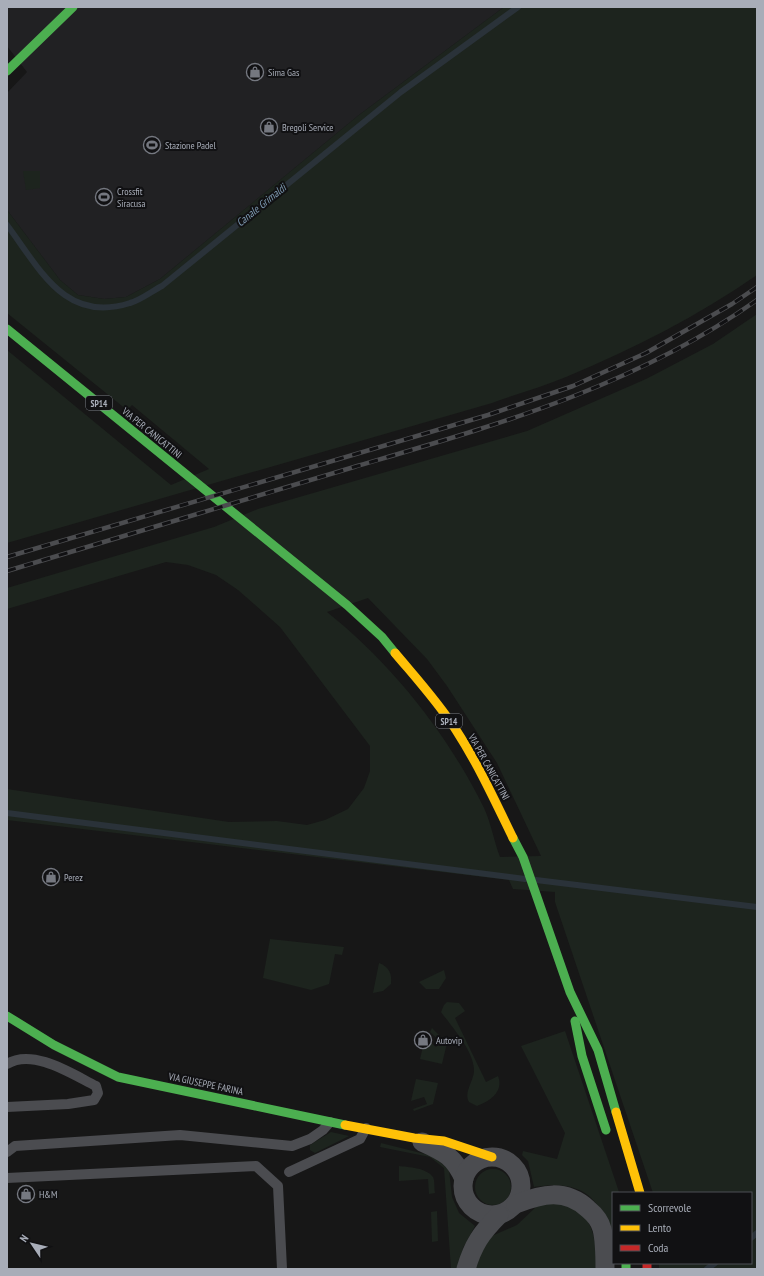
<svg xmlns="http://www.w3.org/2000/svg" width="764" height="1276" viewBox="0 0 764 1276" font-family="'PT Sans Narrow',sans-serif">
	<rect width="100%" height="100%" fill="#171717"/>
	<polygon fill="#212123" points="7,7 504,7 359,115 160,279 126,297 104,299 78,295 60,280 7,210 7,93 27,72 7,46"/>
	<g fill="#1d241e" fill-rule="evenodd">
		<path d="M 504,7 L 757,7 L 757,275 C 698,316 633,349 566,377 C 542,387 516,394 492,403 L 7,543 L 7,350 L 171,485 L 209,469 L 132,405 L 127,410 L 7,313 L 7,210 L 60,280 L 78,295 L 104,299 L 126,297 L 160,279 L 359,115 Z"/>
		<polygon points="23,171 40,171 40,188 26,190"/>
		<path d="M 757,314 L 757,1269 L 659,1269 L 659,1263 L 751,1263 L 751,1193 L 653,1193 L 555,902 L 555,892 L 513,889 L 509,880 L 7,820 L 7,789 L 229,822 L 277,821 L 307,825 L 325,820 L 348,809 L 364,788 L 370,771 L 370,746 L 280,627 L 238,590 L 216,575 L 188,565 L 166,562 L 7,609 L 7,588 L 214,527 L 258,509 L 527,431 L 646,379 L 713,344 ZM 368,598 L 427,659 L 447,686 L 497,763 L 541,856 L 500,857 C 494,841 491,823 484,808 C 447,733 392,664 327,612 Z"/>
		<polygon points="270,939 344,947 342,955 335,954 329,984 311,990 263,978"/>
		<path d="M 379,963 C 389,967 392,973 391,984 L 383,991 L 373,993 Z"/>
		<polygon points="444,970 446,978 439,989 426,989 419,982"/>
		<path d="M 447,1002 L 459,1003 L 465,1011 L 455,1018 L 486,1082 L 498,1076 C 504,1092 490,1101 477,1106 L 469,1102 C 463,1092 475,1080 474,1069 C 473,1050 452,1027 441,1012 L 444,1005 Z"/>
		<polygon points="432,1028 447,1043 442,1064 420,1059 425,1038 436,1047 441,1042 430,1032"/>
		<path d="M 565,1031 L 619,1192 L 613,1193 L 613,1239 C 599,1195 582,1180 534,1187 L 528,1161 L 522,1155 L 523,1151 L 557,1159 L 565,1133 L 521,1046 Z"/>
		<polygon points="416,1079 438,1083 433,1104 414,1111 413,1109 427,1104 424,1097 411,1101"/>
		<polygon points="331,1132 349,1136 315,1153 310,1150 310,1145"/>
		<polygon points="381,1143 433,1156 449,1170 452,1197 459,1213 475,1226 463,1248 458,1269 451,1269 444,1168 430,1157 380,1147"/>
		<path d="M 399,1166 C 408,1167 427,1168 433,1177 C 435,1181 434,1188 435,1193 L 429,1194 L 428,1179 L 399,1181 Z"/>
		<circle cx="493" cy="1187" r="18"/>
		<path d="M 542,1204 C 549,1204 558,1203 564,1204 C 596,1213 595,1243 598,1269 L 475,1269 L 485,1243 L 494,1235 L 517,1225 L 537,1206 Z"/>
		<polygon points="437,1211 438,1241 432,1242 431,1212"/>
	</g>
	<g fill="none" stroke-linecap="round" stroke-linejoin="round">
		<g stroke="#2a3239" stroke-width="6">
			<path d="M 7,225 C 40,269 65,324 130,303 C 141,300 152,291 162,286 L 401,92 L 518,7"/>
			<polyline points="7,813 525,879"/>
			<polyline points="536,880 757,907"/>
			<polyline points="751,1238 757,1233"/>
			<polyline points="707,1269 715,1263"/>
		</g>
		<g stroke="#4b4c50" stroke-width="10">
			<path d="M 7,1064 C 33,1048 72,1074 96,1086 L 98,1093 L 94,1100 L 68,1104 L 7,1107"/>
			<polyline points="7,1152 15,1146 180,1135 292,1146 310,1139 323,1130 330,1122"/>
			<polyline points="289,1172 360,1139 366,1128"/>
			<polyline points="7,1178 256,1166 278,1186 282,1269"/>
		</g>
		<g stroke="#4b4c50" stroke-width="19">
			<path d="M 422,1142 C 444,1152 454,1156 464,1179"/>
			<circle cx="492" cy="1186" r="29"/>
			<path d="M 516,1204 C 542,1194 565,1188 588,1209 C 594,1214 600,1221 602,1229 C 605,1241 605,1256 605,1269"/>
			<path d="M 466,1269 C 473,1245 481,1233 499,1215"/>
		</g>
		<g stroke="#4caf50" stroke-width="9">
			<polyline points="7,71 73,7"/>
			<polyline points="7,329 347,605 382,637 395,653"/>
			<polyline points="513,838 523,857 570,992 598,1050 616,1112"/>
			<polyline points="7,1016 54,1045 118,1077 345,1125"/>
			<polyline points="575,1021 582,1056 606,1130"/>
			<polyline points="626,1263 626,1269"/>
		</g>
		<g stroke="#ffc107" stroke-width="9">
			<path d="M 395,653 C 416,678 438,702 456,730 C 478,764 495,801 513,838"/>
			<polyline points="616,1112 640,1193"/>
			<polyline points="345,1125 414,1138 444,1141 492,1157"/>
		</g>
		<polyline stroke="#c62828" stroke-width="9" points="647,1263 647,1269"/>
		<g stroke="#4b4c4f" stroke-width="4.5">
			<g id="rail">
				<polyline points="7,557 488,415 573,386 646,353 732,304 757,287"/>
				<path d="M 7,571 C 123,536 238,502 354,467 C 496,425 634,387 757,300"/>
			</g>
		</g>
		<use href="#rail" stroke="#111113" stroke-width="3" stroke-dasharray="9" stroke-linecap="butt"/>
	</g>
	<defs>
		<g id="shop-ring" transform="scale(0.9)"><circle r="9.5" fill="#111113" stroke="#757880" stroke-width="1.5"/><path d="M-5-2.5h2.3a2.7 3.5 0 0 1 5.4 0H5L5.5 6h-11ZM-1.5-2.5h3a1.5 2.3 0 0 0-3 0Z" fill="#757880"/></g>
		<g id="stadium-ring" transform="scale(0.9)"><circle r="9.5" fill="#111113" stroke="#757880" stroke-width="1.5"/><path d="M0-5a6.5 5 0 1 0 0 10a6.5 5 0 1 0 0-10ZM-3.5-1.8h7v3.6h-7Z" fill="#757880"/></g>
	</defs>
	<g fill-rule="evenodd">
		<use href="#shop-ring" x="255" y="72"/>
		<use href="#shop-ring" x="269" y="127"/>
		<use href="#stadium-ring" x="152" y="145"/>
		<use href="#stadium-ring" x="104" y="197"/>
		<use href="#shop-ring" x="51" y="877"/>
		<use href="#shop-ring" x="423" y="1040"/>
		<use href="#shop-ring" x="26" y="1194"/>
	</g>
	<g text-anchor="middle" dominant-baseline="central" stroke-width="4" stroke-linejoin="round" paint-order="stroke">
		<g fill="#111113" stroke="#7b7e86" stroke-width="1">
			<rect x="86" y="396" width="26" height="14" rx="3"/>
			<rect x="436" y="714" width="26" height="14" rx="3"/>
		</g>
		<g font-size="9" font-weight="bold" fill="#a8adb8">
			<text x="99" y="403">SP14</text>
			<text x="449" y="721">SP14</text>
		</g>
		<g font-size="10" fill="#a8adb8" stroke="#111113" text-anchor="start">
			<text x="268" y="72">Sima Gas</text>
			<text x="282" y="127">Bregoli Service</text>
			<text x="165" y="145">Stazione Padel</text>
			<text x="117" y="191">Crossfit<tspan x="117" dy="12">Siracusa</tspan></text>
			<text x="64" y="877">Perez</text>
			<text x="436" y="1040">Autovip</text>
			<text x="39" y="1194">H&amp;M</text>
		</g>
		<g font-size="10" fill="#a8adb8" stroke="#111113">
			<text transform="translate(152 433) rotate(39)">VIA PER CANICATTINI</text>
			<text transform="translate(489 767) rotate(61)">VIA PER CANICATTINI</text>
			<text transform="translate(206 1084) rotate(12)">VIA GIUSEPPE FARINA</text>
		</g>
		<g font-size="11" font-style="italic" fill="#7f9bb3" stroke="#111113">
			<text transform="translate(261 205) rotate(-39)">Canale Grimaldi</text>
		</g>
	</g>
	<rect width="764" height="1276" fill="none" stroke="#a8adb8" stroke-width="16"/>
	<rect x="612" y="1192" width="140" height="72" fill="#111113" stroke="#4d4f55"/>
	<rect x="620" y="1205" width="20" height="6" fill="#4caf50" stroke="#4d4f55"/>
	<text x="648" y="1212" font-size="12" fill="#a8adb8">Scorrevole</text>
	<rect x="620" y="1225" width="20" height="6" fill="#ffc107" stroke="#4d4f55"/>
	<text x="648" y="1232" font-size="12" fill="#a8adb8">Lento</text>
	<rect x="620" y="1245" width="20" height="6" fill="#c62828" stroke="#4d4f55"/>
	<text x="648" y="1252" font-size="12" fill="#a8adb8">Coda</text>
	<g transform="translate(32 1244) rotate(305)" stroke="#111113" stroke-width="3" paint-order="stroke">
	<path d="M0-3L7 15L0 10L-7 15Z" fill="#a8adb8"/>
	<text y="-6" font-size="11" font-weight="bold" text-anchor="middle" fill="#a8adb8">N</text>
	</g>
</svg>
